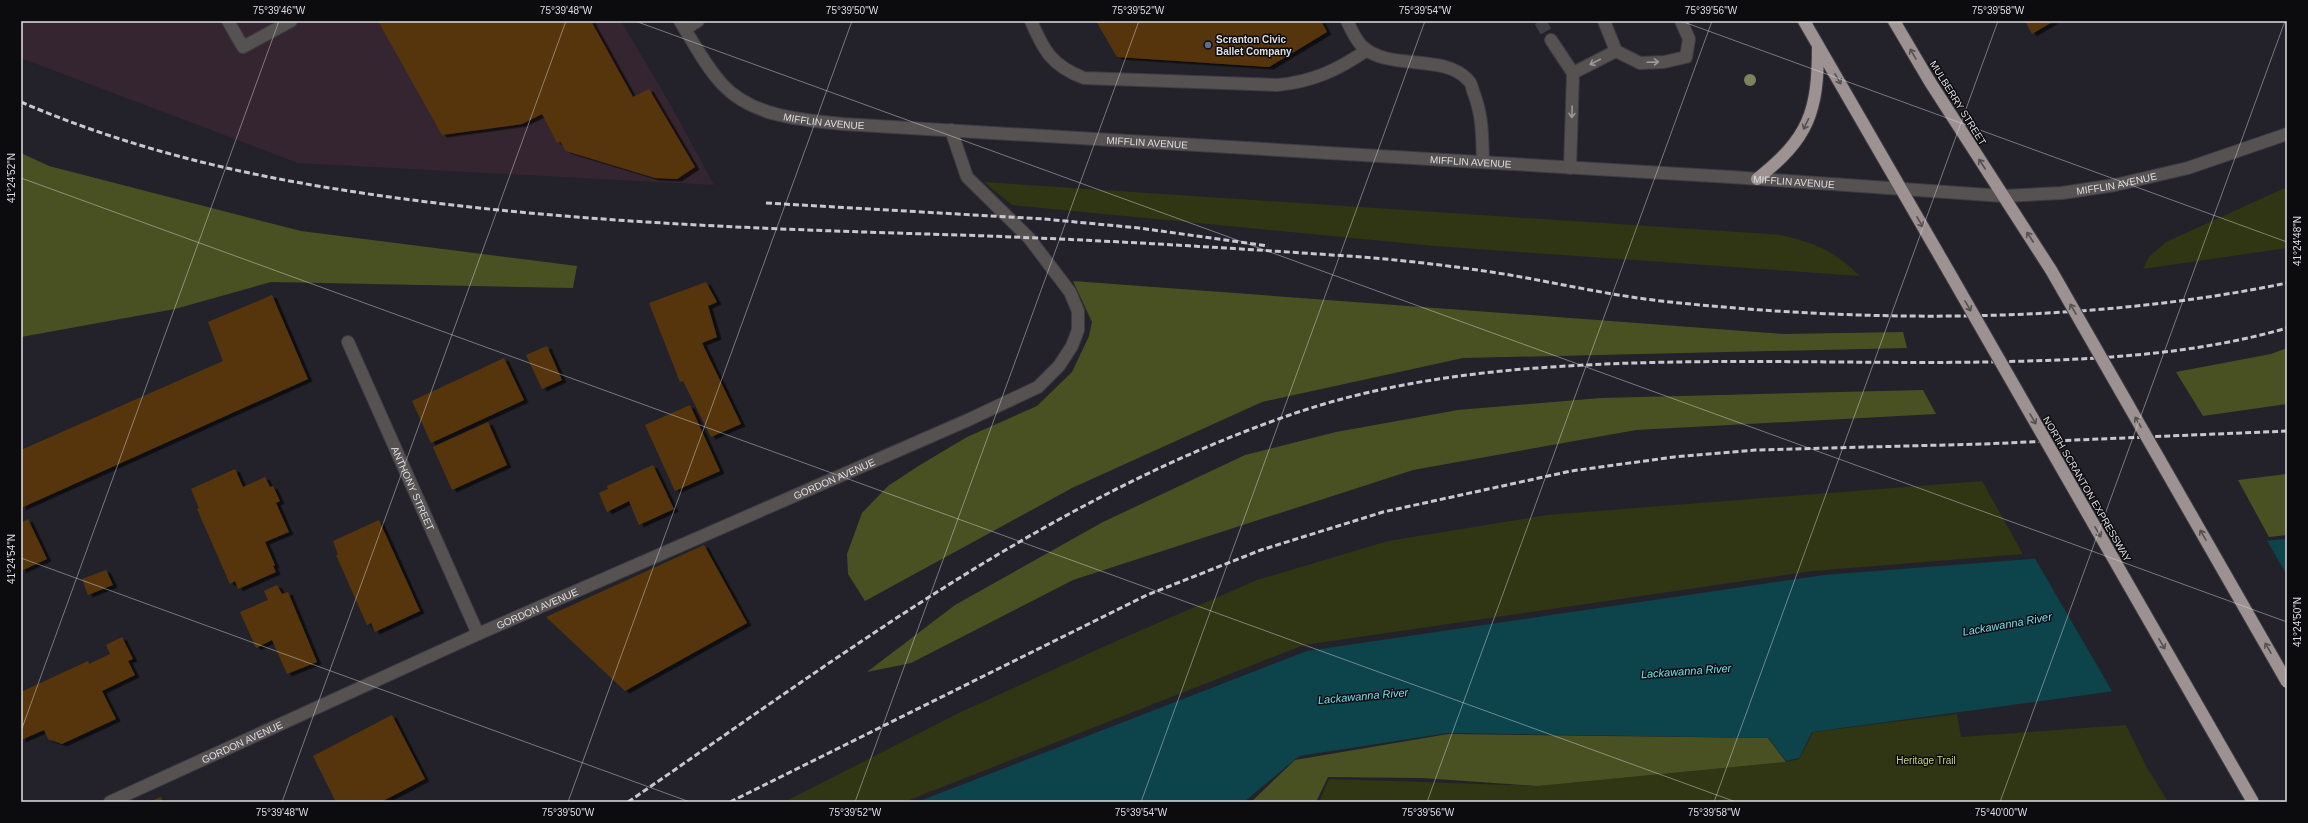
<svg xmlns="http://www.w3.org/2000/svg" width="2308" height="823" viewBox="0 0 2308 823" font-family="Helvetica,sans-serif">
	<defs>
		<filter id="shadow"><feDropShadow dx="4.5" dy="2.5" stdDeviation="0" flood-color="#0009"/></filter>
	</defs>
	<rect width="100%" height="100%" fill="#23222a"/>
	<polygon fill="#352530" points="21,21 621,21 670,104 714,185 298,163 21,58"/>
	<g fill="#303514">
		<path d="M 984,182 L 1782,235 C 1819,245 1831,249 1860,276 L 1435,246 L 1012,205 Z"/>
		<polygon points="2287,187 2287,248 2143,269 2149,257 2166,242"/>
		<polygon points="1982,481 2023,554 1813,571 1304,645 904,802 784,802 961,712 1114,642 1257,580 1388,541 1547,515"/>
		<polygon points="1957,714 1961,737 2126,725 2146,766 2168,802 1319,802 1329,779 1538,786 1786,762 1799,759 1813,732"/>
	</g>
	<g fill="#495122">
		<polygon points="21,153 49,166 301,231 577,266 573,288 271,282 175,309 21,337"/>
		<polygon points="1073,281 1784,334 1903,332 1907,348 1463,358 1262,402 1072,488 865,601 848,574 847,554 862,513 888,486 920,465 967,437 1037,406 1072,372 1089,336 1092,322"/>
		<polygon points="2287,348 2287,404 2203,416 2176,372 2271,354"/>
		<polygon points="1923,390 1936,414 1636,430 1413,470 1073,580 911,663 867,672 955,605 1103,522 1245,455 1336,432 1458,410 1601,398"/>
		<polygon points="2287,474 2287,535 2269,537 2238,480"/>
		<polygon points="1448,734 1768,738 1786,762 1538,786 1422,778 1328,777 1316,802 1251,802 1295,760"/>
	</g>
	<polygon fill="#0d444b" points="2287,539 2287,658 2151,686 1812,732 1799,758 1786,761 1769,738 1448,733 1299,756 1244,802 917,802 1307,651 1824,575"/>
	<polygon fill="#23222a" points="2266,539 2287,575 2287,660 2205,685 2151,688 2113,693 2034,557"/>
	<g fill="#56350f" filter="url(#shadow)">
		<polygon points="378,21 591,21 633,97 649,89 695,167 677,179 655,178 566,151 560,141 557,143 542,114 522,124 442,135"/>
		<polygon points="1096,21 1321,21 1327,32 1269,67 1117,57"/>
		<polygon points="2025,21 2054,21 2032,34"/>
		<polygon points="706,282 717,302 708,306 717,337 702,343 741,424 711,437 683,381 680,382 649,303"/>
		<polygon points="272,295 308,379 21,508 21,450 223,361 208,322"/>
		<polygon points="547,346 562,380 542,389 526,355"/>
		<polygon points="504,358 524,400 431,443 412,401"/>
		<polygon points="690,405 720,471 675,491 645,425"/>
		<polygon points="488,422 507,465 452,490 433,447"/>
		<polygon points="653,465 674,509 639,525 629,501 607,512 599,493 608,489 607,486"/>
		<polygon points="235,469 243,487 265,477 270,487 273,486 280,501 276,503 289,532 265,542 275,565 273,566 276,572 238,589 235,581 230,584 197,509 199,508 191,489"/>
		<polygon points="28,519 47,559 21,571 21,523"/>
		<polygon points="379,520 420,611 375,632 371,623 367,625 336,555 338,555 333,541"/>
		<polygon points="704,545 747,623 625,691 546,617"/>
		<polygon points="106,570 113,585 88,595 82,579"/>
		<polygon points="277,585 282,594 288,592 317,662 287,674 272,640 256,648 240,612 268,600 264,591"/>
		<polygon points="122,637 133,659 128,661 135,675 102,691 116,719 62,744 48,739 44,730 21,740 21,692 88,661 89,664 110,654 106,645"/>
		<polygon points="392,715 425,779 381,802 336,802 313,756"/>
		<polygon points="161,797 163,802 149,802"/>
	</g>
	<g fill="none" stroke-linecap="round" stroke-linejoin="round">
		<polyline stroke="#3f3e46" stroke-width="12" stroke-dasharray="12 6" stroke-linecap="butt" points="1540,21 1551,40"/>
		<g stroke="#3d3c44" stroke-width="14">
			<g id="minor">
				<polyline points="228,21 243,47 291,21"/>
				<path id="s1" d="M 680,21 C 693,42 706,67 723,85 C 753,117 803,120 843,124 L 1731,177 L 2003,196 L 2062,193 L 2115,185 L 2188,168 L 2287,134"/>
				<path d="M 1031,21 C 1044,51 1052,66 1084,78 L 1277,85 C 1312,82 1338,70 1367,50"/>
				<path d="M 1347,21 C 1351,29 1356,41 1363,47 C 1389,71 1444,53 1468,80 C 1471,82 1472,87 1473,91 C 1483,116 1482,136 1483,162"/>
				<polyline points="1604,21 1616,51 1640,63 1664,62 1686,57 1689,39 1681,21"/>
				<polyline points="685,29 698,21"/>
				<polyline points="1551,40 1573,73 1570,168"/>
				<polyline points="1573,73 1616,51"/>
				<path id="s2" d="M 348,342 L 478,634"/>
				<path id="s3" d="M 110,802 L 478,634 L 968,420 L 1038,387 L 1059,366 L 1072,346 L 1078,330 L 1078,311 L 1070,292 L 1029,238 L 967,177 L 951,130"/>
			</g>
		</g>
		<g stroke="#3d3c44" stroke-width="14">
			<g id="highway">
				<polyline points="1804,21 1949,272"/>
				<polyline points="1894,21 1930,82 2051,270"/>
				<path d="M 1757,179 C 1809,138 1818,112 1818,47"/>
			</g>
		</g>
		<use href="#minor" stroke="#565252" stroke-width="12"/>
		<use href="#highway" stroke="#9d9291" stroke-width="12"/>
		<g stroke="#c8c7cd" stroke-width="3" stroke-dasharray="6 3" stroke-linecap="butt">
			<path d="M 21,102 C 158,161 296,186 444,204 C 604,223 764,229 926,234 C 1071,238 1217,247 1362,257 C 1411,261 1461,267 1510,275 C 1567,285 1623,298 1680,303 C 1877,323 2093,323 2287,283"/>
			<polyline points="766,203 1044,219 1139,228 1268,246"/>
			<path d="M 628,802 C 837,659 1045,500 1287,416 C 1383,382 1485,370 1585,365 C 1719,358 1853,364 1987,362 C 2088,360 2190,356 2287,328"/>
			<polyline points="730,802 1147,595 1261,550 1383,512 1571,471 1674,457 1755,450 1982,444 2287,431"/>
		</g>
		<g stroke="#3d3c44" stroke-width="14" stroke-linecap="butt">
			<g id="highway-bridge">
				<polyline points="2051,270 2287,682"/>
				<polyline points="1949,272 2253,802"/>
			</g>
		</g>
		<use href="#highway-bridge" stroke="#9d9291" stroke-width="12"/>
	</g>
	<circle fill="#7c835d" cx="1750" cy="80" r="6"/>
	<defs><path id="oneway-shaft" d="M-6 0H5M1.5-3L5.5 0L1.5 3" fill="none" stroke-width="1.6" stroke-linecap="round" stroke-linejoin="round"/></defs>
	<g stroke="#544f50">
		<use href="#oneway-shaft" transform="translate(1913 54) rotate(-120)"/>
		<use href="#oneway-shaft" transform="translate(1838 79) rotate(60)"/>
		<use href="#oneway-shaft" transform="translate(1806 124) rotate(116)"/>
		<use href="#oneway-shaft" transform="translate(1982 164) rotate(-123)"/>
		<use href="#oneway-shaft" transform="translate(1920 222) rotate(60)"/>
		<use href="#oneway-shaft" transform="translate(2030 237) rotate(-123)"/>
		<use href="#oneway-shaft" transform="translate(1968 306) rotate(60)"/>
		<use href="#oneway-shaft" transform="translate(2073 309) rotate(-120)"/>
		<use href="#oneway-shaft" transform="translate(2033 419) rotate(60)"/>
		<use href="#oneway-shaft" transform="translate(2138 422) rotate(-120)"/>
		<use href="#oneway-shaft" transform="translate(2098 532) rotate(60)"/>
		<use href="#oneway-shaft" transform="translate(2203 535) rotate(-120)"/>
		<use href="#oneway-shaft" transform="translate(2162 644) rotate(60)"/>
		<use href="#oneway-shaft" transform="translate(2268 648) rotate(-120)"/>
	</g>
	<g stroke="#9a989b">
		<use href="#oneway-shaft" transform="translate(1595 62) rotate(153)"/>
		<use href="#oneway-shaft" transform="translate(1653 62) rotate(-2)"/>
		<use href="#oneway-shaft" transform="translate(1572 112) rotate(92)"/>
	</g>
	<path fill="none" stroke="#dfdfe4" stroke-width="1" stroke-opacity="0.45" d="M 635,21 L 2287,622M 1681,21 L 2287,242M 21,178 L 1736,802M 21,558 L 690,802M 21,731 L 279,21M 282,802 L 566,21M 568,802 L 852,21M 855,802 L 1139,21M 1141,802 L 1425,21M 1427,802 L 1712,21M 1714,802 L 1998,21M 2000,802 L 2285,21M 2287,802 L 2287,801"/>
	<circle fill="#5c6f8a" stroke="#0c0c0f" stroke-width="1.5" cx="1208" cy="45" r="4"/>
	<g text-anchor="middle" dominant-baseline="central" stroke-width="3" stroke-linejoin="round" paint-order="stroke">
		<g font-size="10" font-weight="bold" fill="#dfdfe4" stroke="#0c0c0f" text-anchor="start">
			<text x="1216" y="39">Scranton Civic<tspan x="1216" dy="12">Ballet Company</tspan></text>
		</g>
		<g font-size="10" fill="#dfdfe4" stroke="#0c0c0f">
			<text transform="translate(1958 103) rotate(58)">MULBERRY STREET</text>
			<text stroke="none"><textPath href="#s1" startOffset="187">MIFFLIN AVENUE</textPath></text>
			<text stroke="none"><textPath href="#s1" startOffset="511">MIFFLIN AVENUE</textPath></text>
			<text stroke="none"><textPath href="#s1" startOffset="835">MIFFLIN AVENUE</textPath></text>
			<text stroke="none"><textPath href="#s1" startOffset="1159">MIFFLIN AVENUE</textPath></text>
			<text stroke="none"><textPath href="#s1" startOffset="1483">MIFFLIN AVENUE</textPath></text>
			<text stroke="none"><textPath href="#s3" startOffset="793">GORDON AVENUE</textPath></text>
			<text stroke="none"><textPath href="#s2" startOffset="160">ANTHONY STREET</textPath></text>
			<text transform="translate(2087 489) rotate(60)">NORTH SCRANTON EXPRESSWAY</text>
			<text stroke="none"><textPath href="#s3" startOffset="469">GORDON AVENUE</textPath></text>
			<text stroke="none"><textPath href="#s3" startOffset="145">GORDON AVENUE</textPath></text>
		</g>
		<g font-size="10" fill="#c4d387" stroke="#0c0c0f">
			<text x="1926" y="760">Heritage Trail</text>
		</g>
		<g font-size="11" font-style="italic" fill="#77e0ef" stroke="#0c0c0f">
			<text transform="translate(2007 624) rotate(-10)">Lackawanna River</text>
			<text transform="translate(1686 671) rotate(-4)">Lackawanna River</text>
			<text transform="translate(1363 696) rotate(-5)">Lackawanna River</text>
		</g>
	</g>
	<rect width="2308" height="823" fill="none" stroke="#0c0c0f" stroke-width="44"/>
	<rect x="22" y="22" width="2264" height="779" fill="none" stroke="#dfdfe4" stroke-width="1.5"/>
	<g font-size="10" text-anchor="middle" fill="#dfdfe4">
		<text x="279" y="14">75°39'46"W</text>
		<text x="566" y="14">75°39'48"W</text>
		<text x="852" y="14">75°39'50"W</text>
		<text x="1138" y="14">75°39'52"W</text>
		<text x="1425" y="14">75°39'54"W</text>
		<text x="1711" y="14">75°39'56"W</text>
		<text x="1998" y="14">75°39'58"W</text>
		<text transform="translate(11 178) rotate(-90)" y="4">41°24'52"N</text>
		<text transform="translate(2297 241) rotate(-90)" y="4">41°24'48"N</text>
		<text transform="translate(11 559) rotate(-90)" y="4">41°24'54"N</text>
		<text transform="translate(2297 622) rotate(-90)" y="4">41°24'50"N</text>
		<text x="282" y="816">75°39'48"W</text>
		<text x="568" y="816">75°39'50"W</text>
		<text x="855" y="816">75°39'52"W</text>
		<text x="1141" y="816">75°39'54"W</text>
		<text x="1428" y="816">75°39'56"W</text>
		<text x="1714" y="816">75°39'58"W</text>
		<text x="2001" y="816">75°40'00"W</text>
	</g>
</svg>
